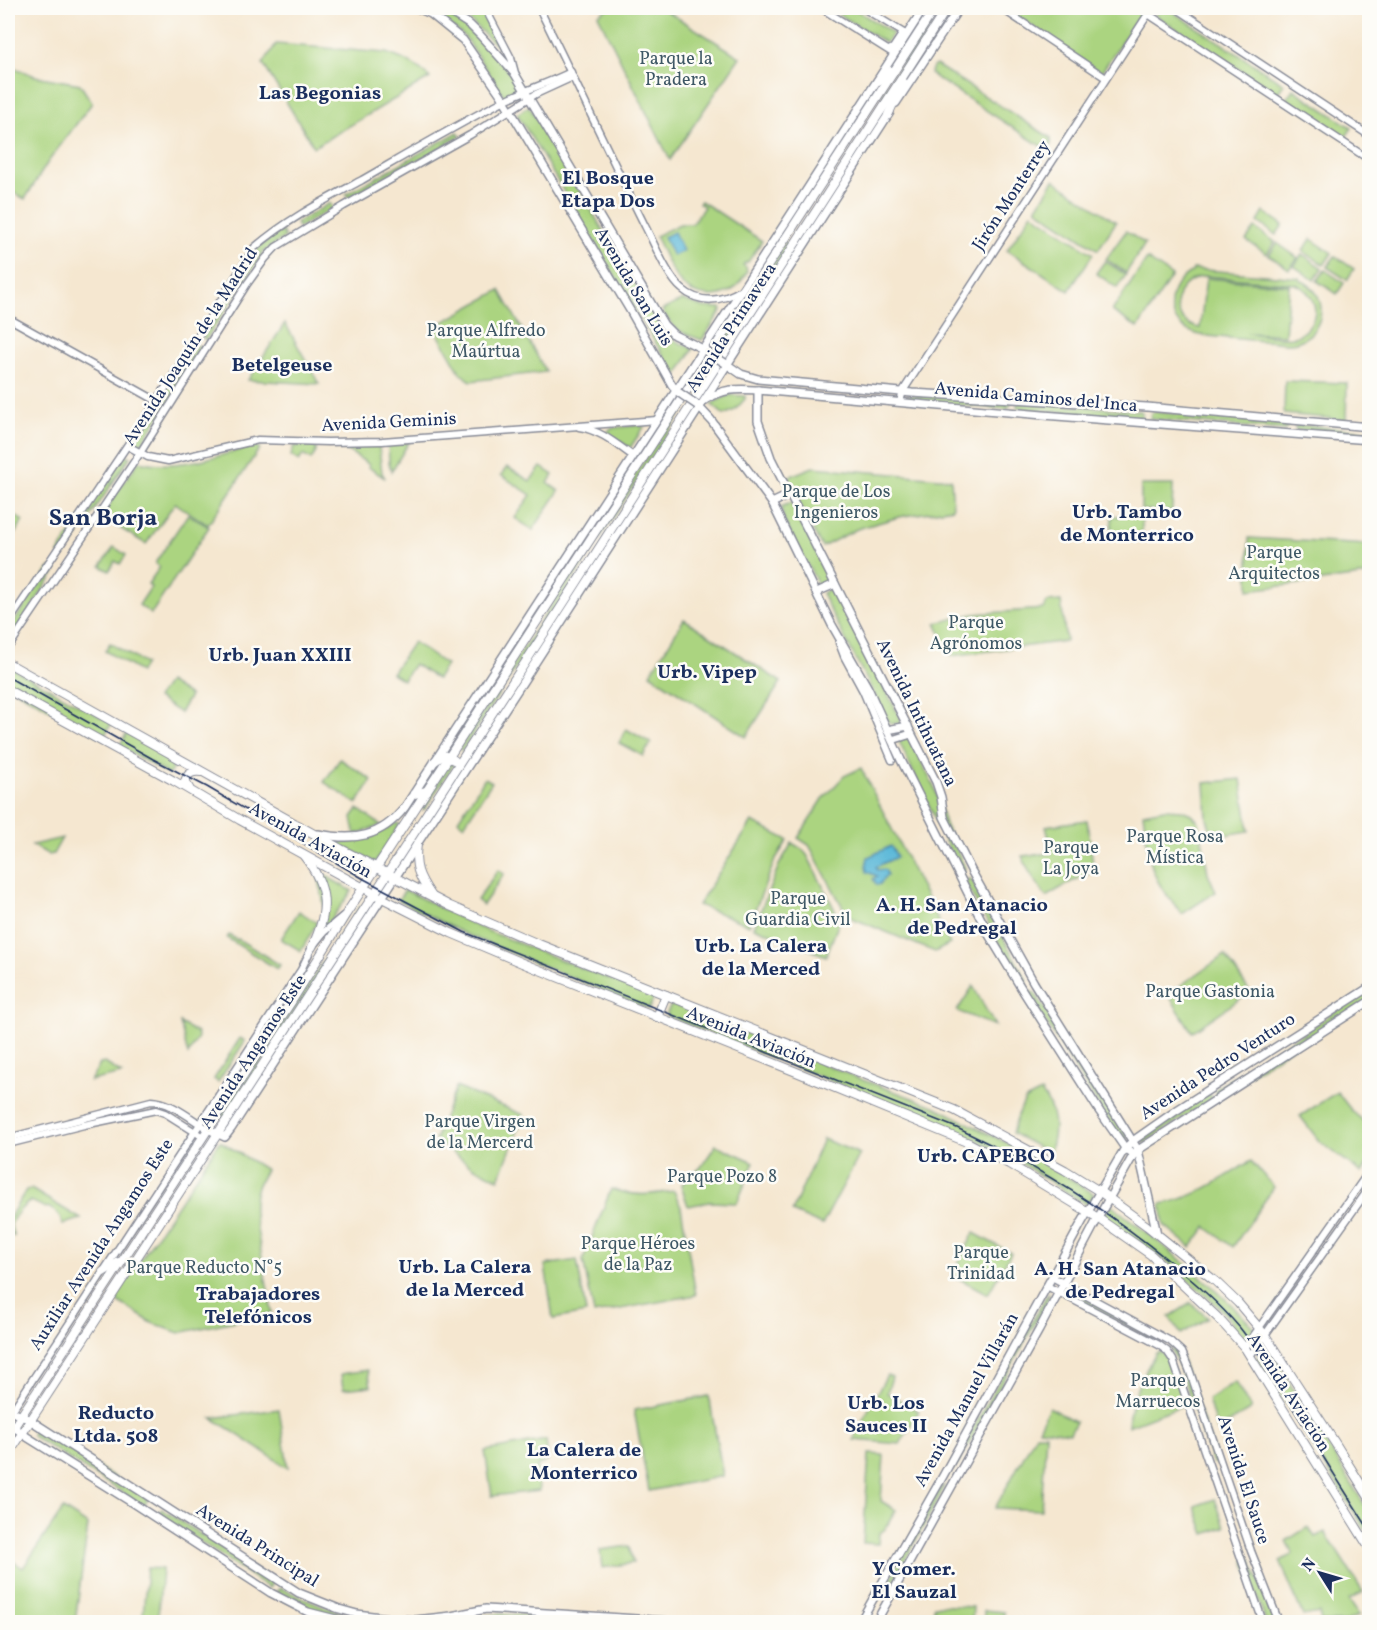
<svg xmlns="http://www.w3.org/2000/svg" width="1377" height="1630" viewBox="0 0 1377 1630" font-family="Vollkorn,serif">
	<rect width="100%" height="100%" fill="#fdfcf7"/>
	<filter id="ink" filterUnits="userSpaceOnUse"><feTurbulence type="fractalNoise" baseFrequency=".0167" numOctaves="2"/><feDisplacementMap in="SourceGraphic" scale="12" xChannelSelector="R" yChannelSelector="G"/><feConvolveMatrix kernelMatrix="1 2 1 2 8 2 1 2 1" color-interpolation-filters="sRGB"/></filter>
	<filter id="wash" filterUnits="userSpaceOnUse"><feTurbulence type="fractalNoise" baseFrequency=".008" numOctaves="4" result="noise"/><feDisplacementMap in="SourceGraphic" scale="24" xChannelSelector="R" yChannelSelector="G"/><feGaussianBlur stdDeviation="1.35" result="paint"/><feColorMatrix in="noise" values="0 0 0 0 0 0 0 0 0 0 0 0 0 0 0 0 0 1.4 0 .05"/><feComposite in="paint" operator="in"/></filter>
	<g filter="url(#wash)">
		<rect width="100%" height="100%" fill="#f5e7d0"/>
		<g fill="#abd480" stroke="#63826f" stroke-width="1.5" fill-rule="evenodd">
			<path d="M 436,8 L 438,8 C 470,29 502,56 521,90 L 505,97 L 464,36 L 437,15 L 435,13 Z"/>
			<polygon points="457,8 480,8 503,52"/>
			<polygon points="608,8 662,8 740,57 670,160 598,15"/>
			<polygon points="828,8 853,8 893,33 886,43"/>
			<polygon points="938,8 943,8 885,97 882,95"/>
			<polygon points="1005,8 1144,8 1101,73"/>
			<polygon points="1160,8 1167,8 1284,84 1277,94 1155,15"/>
			<path d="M 276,44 L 386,53 C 403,59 418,65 430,78 L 314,147 L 263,64 Z"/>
			<polygon points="936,65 1051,138 1051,145 1048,148 1044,148 930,74 933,67"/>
			<polygon points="15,68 35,76 80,84 92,103 48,162 25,199 8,190 8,78"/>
			<polygon points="1293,89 1352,128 1345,138 1286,99"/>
			<polygon points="529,106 662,329 670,338 693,349 677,375 675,375 517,114"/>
			<polygon points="458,132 461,136 349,198 346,194"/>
			<polygon points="1054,180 1116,222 1098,250 1036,209"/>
			<path d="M 701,201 L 762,241 L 748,262 L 746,262 L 743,265 L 746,267 L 747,272 C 743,278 739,286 732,290 C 716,300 692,297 680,282 C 669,270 663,251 655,236 L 680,224 L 692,224 L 704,207 L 699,203 Z"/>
			<polygon points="330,203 333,208 298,228 296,223"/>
			<polygon points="1264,212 1283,225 1276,235 1258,222"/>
			<polygon points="1032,213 1093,254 1069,291 1007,250"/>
			<polygon points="1255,228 1275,242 1267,254 1246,240"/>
			<polygon points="282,231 285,237 263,252 206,340 202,337 259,247"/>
			<polygon points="1126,231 1145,244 1126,273 1106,259"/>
			<polygon points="1311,239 1332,253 1324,265 1303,251"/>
			<polygon points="785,242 790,245 762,288 462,751 459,748"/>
			<polygon points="1277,243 1298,258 1289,269 1269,255"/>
			<polygon points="1302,254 1322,268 1314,280 1294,266"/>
			<polygon points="1335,256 1354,269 1347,280 1327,267"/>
			<polygon points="1147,259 1172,276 1138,328 1112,311"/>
			<polygon points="1105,261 1126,275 1117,288 1096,273"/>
			<path d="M 1193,269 L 1300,278 L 1300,280 C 1330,292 1327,333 1296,342 C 1287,345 1274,341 1264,341 C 1243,339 1221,338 1200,335 C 1195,334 1191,332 1187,330 C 1177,324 1172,315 1171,304 C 1171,290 1181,276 1193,271 ZM 1205,276 L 1296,284 C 1313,292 1321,311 1309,326 C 1305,331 1300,335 1294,337 C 1283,339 1259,334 1247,333 L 1285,335 L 1289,285 L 1206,278 L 1200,328 C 1170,324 1168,282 1205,276 Z"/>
			<polygon points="1325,270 1344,283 1337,294 1317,281"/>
			<polygon points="500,290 546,372 471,381 461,374 434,327"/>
			<path d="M 683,300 L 704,307 L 721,308 L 722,310 L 702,340 C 681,333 673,330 662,310 Z"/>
			<polygon points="285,323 319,384 248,380"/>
			<polygon points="197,345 202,348 141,445 135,441"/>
			<polygon points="1285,381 1347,383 1346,420 1284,414"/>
			<polygon points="729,395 745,396 745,399 735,410 724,415 711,404"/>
			<polygon points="907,396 961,396 1009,401 1011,404 1007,409 908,401 905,399"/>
			<polygon points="1019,402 1139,411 1142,412 1142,416 1140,418 1018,408 1017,404"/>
			<polygon points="1154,412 1286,424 1288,426 1285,430 1151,419 1150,418 1151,414"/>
			<polygon points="641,425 644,427 630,448 608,434 609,430 612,428"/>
			<polygon points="1296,425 1369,431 1369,436 1295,430"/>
			<polygon points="409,442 391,472 389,462 388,444"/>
			<polygon points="377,445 379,447 382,473 385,478 368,467 369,465 367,463 342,447"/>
			<path d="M 256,446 L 260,448 L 208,525 L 175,503 L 146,544 L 100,516 L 139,461 C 177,471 219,455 256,446 Z"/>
			<polygon points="294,446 314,446 316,448 316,452 311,460 303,455 299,461 291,456"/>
			<polygon points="124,454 130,457 64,556 58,553"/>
			<polygon points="507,467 530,481 541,467 553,475 548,483 559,491 533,530 515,518 531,495 501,475"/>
			<polygon points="813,467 951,479 953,508 899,517 857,529 822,547 787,482 790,476"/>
			<polygon points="1141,485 1173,485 1172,511 1141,510"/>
			<polygon points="792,502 831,583 820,588 784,521 781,507"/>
			<polygon points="10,512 23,521 8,544 8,515"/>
			<polygon points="188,514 209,527 151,614 139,605 151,587 148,584 160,567 155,563"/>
			<polygon points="1112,516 1142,516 1142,534 1111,533"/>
			<polygon points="1249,538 1369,545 1369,575 1249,590"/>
			<polygon points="114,547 126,555 120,564 115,561 109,571 101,566"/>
			<polygon points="50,567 56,570 8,644 8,631"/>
			<polygon points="833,587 902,722 900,723 890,724 831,612 822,593"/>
			<polygon points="1061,601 1066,641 951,656 936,623 973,614 1044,609 1047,602"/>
			<polygon points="684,619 781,682 746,737 650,674"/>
			<polygon points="413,642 446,665 437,679 414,664 403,680 392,673"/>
			<polygon points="110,643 145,664 140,672 105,651"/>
			<polygon points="8,666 112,723 103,738 8,686"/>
			<polygon points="168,682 190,696 180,713 157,698"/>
			<polygon points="626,729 651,743 643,756 619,743"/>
			<polygon points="127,733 176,762 169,775 119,746"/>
			<polygon points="909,737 935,789 945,824 965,868 963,872 959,871 898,739"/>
			<polygon points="340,759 372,780 357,804 324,782"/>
			<polygon points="450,762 454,764 424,810 421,807"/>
			<polygon points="861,768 950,944 935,952 852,918 846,913 809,845 798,838 823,799 844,776"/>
			<polygon points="485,778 492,782 464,825 458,820"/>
			<polygon points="1241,779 1249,831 1213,837 1207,819 1205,783"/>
			<polygon points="358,809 381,825 355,835 352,817"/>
			<path d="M 1164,809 L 1182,810 L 1191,814 L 1199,822 L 1208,873 L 1216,892 L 1182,914 C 1172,901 1158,886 1153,870 C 1147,852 1146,832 1143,813 Z"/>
			<polygon points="1087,820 1094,871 1069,883 1046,897 1029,871 1022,856 1052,853 1046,826"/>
			<polygon points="752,822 788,840 775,860 749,925 698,905"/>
			<path d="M 396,823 L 400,824 L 375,863 L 338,844 L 340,842 C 362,842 378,835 396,823 Z"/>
			<polygon points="62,838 53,854 49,855 32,845"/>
			<polygon points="792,843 802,849 807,855 840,920 826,956 754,927 779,865"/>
			<polygon points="498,870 504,874 483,905 477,900"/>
			<polygon points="319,872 352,891 322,932 326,916 318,873"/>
			<polygon points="968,879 971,879 1027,981 1026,985 1023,985 965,883"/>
			<polygon points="405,890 478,927 654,997 649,1009 465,934 398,900"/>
			<polygon points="360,907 363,908 225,1118 220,1115"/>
			<polygon points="299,911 317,923 301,951 281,939"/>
			<polygon points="229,935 237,940 238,939 280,965 277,969 227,938"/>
			<polygon points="1225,955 1250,992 1192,1032 1168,994"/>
			<polygon points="973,986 995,1026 957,1011"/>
			<polygon points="1369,988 1369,1000 1309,1038 1305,1035 1304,1033"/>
			<polygon points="1030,992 1035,993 1127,1136 1125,1142 1122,1142 1029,996"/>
			<path d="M 673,1005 L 707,1017 L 863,1080 L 934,1106 L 1044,1162 L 1094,1194 L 1087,1205 L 1021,1163 L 967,1135 L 667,1016 C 667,1011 668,1007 673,1005 Z"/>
			<polygon points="180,1023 197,1033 198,1037 188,1055"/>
			<polygon points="1301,1034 1304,1035 1305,1039 1218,1095 1216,1093 1216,1089"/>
			<polygon points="240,1038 245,1041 218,1082 214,1079"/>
			<polygon points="105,1063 122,1074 90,1081 100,1064"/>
			<polygon points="456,1087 524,1115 499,1179 473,1167 435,1140"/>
			<path d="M 1041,1092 C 1056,1111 1057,1130 1049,1153 L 1012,1133 L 1018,1115 L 1025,1100 Z"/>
			<polygon points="1337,1092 1352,1111 1369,1126 1369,1162 1362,1173 1319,1141 1300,1116"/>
			<polygon points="1208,1094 1211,1095 1212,1099 1144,1143 1143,1142 1142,1136"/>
			<polygon points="823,1139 860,1154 822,1225 792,1212"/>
			<path d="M 220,1141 L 266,1170 C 256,1186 253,1194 254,1213 L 272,1313 L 179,1333 L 152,1323 L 114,1299 Z"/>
			<polygon points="716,1145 754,1162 737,1203 709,1202 688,1206 681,1185 701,1167"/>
			<path d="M 1251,1161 L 1274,1187 L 1233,1247 L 1206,1227 L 1191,1247 L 1164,1225 L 1161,1204 C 1194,1199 1223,1178 1251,1161 Z"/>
			<path d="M 31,1189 L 81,1219 L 63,1224 C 59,1213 58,1213 48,1207 L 46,1208 L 31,1201 C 24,1205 12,1217 11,1226 C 11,1226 13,1235 14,1236 L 8,1237 L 8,1220 L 26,1190 Z"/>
			<path d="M 611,1189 C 636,1197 649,1195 674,1191 L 681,1207 L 696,1295 L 594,1314 L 583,1260 Z"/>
			<path d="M 1111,1205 C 1161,1244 1211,1281 1254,1328 L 1246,1340 L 1219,1307 L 1160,1256 L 1103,1216 Z"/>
			<polygon points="974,1233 1011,1253 988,1294 952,1275"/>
			<polygon points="577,1260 586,1313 553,1319 545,1265"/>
			<polygon points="1067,1288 1153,1336 1151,1338 1065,1292"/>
			<polygon points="1049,1293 1048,1299 958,1464 952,1471 954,1462 1045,1298"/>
			<polygon points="1191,1303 1208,1318 1181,1334 1169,1317"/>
			<polygon points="1170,1349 1179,1352 1218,1463 1213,1463 1177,1361"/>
			<polygon points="1269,1350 1369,1512 1369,1536 1257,1357"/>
			<path d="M 1160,1351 C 1174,1364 1179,1386 1186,1404 L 1128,1426 C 1129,1398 1143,1376 1156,1352 Z"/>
			<polygon points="368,1370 371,1386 343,1389 341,1374"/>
			<polygon points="887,1375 892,1377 887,1393 919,1411 900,1444 854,1440 856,1433"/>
			<polygon points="1235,1382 1251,1409 1217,1430 1208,1399"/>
			<polygon points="709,1396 723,1476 649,1491 634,1410"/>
			<polygon points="1049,1407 1076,1422 1070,1433 1039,1429"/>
			<polygon points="279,1409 288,1468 212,1418"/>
			<polygon points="37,1428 148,1499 144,1506 32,1436 33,1431"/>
			<polygon points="1036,1434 1046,1434 1041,1510 995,1508"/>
			<polygon points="546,1440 548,1460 537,1466 539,1491 492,1496 485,1451"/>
			<polygon points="869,1454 884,1455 881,1501 896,1510 885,1529 879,1534 878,1544 863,1543"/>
			<polygon points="944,1484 942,1492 895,1579 889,1585 891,1577 939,1490"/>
			<polygon points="1215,1499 1225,1527 1205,1534 1195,1506"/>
			<polygon points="63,1509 88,1525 75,1622 8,1622 8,1558 23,1568"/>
			<polygon points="162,1509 273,1582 269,1588 158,1513"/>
			<polygon points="1308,1527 1315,1537 1325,1532 1363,1592 1349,1600 1359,1615 1345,1622 1321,1622 1319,1613 1303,1616 1280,1561 1293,1554 1286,1541"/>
			<polygon points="629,1546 633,1563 602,1568 600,1550"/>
			<polygon points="1250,1558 1275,1622 1266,1622 1244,1560"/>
			<polygon points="147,1568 162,1569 158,1617 143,1616"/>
			<polygon points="280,1588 343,1614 340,1619 308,1609 276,1592"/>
			<polygon points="934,1605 973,1607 972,1622 933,1622"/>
			<polygon points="984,1610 1004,1612 1004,1622 984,1622"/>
			<polygon points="499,1614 564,1618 562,1622 476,1620 461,1622 418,1622"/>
		</g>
		<g fill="#5ab8d8" stroke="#3a749b" stroke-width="1.5">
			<polygon points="674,232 683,251 673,256 664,237"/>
			<polygon points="891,846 897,857 876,867 877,870 884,869 886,871 887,875 880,884 877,885 873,879 877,876 867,872 866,866 868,857"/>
		</g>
	</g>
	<g filter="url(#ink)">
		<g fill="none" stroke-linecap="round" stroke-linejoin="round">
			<g stroke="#888b97" stroke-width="9">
				<g id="tertiary">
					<polyline points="485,8 511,58 515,73"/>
					<path d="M 539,8 C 575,80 609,154 645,226 C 654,243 668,278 682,289 C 699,304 722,302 741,290"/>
					<polyline points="821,8 894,54"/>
					<polyline points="863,8 907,35"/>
					<polyline points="1001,8 1106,78"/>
					<polyline points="1176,8 1370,136"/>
					<polyline points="1148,14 1370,160"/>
					<polyline points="889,50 893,48 903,33"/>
					<polyline points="8,318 157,401"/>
					<polyline points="900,402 903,391 1152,8"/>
					<path d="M 579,427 C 600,430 616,444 633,456"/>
					<polyline points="128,446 148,457 168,461 258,440 328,442 382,441 657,420"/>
					<path d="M 8,623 L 157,401 L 254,248 C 286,220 325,200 362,180 C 409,153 455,126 503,101 C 525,90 549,83 571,72"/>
					<polyline points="839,643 844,656 863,691 892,760"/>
					<polyline points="8,648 140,453 247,284 265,259 276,247 344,206 470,135 536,94 573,77"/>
					<path d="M 8,1138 L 151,1101 C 171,1101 191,1119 208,1129"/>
					<polyline points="8,1144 84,1125 156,1110 165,1113 203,1137"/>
					<polyline points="1052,1277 1170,1341 1182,1352 1189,1369 1251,1551 1279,1622"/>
					<polyline points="1047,1286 1159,1345 1167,1351 1173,1360 1263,1622"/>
					<polyline points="1245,1348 1370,1170"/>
					<polyline points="1250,1356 1370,1187"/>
					<polyline points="8,1417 291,985 301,970 312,947 324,932 343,916"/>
				</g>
			</g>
			<g stroke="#888b97" stroke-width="10">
				<g id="secondary">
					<polyline points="417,8 431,14 463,40 501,95 631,312 672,385 678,392"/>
					<polyline points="444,8 470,25 480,35 515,74 664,325 674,335 705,350"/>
					<polyline points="896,103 959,8"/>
					<polyline points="725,363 741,374 758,379 912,393 1147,407 1370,427"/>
					<polyline points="758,390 758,421 771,458 936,782 941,797 944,817 972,872 1034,983 1138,1150 1157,1234"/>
					<path d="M 705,400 C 725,388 735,389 758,390 L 1043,415 L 1370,440"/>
					<polyline points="697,405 711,420 772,503 832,625 868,688 901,760 989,935 1023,991 1100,1112 1125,1148 1134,1154"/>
					<polyline points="772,503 789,495"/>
					<polyline points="817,592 835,584"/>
					<polyline points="887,730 908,726"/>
					<polyline points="892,740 911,734"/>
					<path d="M 318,834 C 354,841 381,838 405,807 L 793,211 L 924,8"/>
					<polyline points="208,1129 225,1137 231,1129 522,683 890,112"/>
					<polyline points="8,1410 30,1420 299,1593 339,1609 357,1614 396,1619 416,1620 451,1616 486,1609 682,1622"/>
					<polyline points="8,1422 27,1437 128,1500 271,1593 308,1612 347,1622"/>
					<polyline points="860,1622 943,1476 1082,1222 1125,1148 1134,1140 1177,1110 1370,987"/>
					<polyline points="876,1622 1039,1330 1098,1218 1134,1154 1138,1150 1370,1001"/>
				</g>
			</g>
			<g stroke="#888b97" stroke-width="10">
				<g id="primary">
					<polyline points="878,81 891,71"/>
					<polyline points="888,115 903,82"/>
					<polyline points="8,663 341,849 450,906 536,943 954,1110 1065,1170 1099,1191 1147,1226 1215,1281 1238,1303 1265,1335 1337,1446 1370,1499"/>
					<polyline points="8,690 174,781 240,820 382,898 451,933 522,963 794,1071 969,1143 1009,1164 1098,1218 1151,1255 1217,1317 1245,1348 1370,1549"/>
					<polyline points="435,761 443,755 454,760"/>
					<path d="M 189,788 L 185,782 C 187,773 193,771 201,772"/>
					<polyline points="414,794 427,791"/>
					<path d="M 417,844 C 414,866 418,876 431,895"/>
					<path d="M 304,856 C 329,887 329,912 312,947"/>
					<polyline points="657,1017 666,995"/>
					<polyline points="103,1272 119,1262"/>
					<polyline points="8,1436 293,999 346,914 449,757 935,8"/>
					<polyline points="8,1455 525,663 947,8"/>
				</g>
			</g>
			<use href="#tertiary" stroke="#fff" stroke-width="6"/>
			<use href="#secondary" stroke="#fff" stroke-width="7"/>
			<use href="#primary" stroke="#fff" stroke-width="8"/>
			<path stroke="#1b2f5e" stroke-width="1.5" d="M 8,677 L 153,759 L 207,787 L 364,879 L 464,932 L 957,1128 C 1032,1163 1103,1207 1168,1260 C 1193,1281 1219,1303 1240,1328 C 1260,1353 1276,1381 1293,1408 C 1318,1449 1344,1490 1370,1531"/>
			<g stroke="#888b97" stroke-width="10" stroke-linecap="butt">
				<g id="secondary-bridge">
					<polyline points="706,351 725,363"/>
					<polyline points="678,392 697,405"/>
				</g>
			</g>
			<use href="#secondary-bridge" stroke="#fff" stroke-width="7"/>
		</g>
	</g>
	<g text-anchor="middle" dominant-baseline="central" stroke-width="5" stroke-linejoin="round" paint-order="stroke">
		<g font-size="18" fill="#3f5866" stroke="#fdfcf7">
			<text x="676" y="59">Parque la<tspan x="676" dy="21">Pradera</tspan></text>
			<text x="486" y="331">Parque Alfredo<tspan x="486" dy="21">Maúrtua</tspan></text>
			<text x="836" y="492">Parque de Los<tspan x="836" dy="21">Ingenieros</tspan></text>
			<text x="1274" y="553">Parque<tspan x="1274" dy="21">Arquitectos</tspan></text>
			<text x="976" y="623">Parque<tspan x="976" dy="21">Agrónomos</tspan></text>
			<text x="1175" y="837">Parque Rosa<tspan x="1175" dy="21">Mística</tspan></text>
			<text x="1071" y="848">Parque<tspan x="1071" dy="21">La Joya</tspan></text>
			<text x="798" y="899">Parque<tspan x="798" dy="21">Guardia Civil</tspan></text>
			<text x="1210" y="992">Parque Gastonia</text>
			<text x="480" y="1122">Parque Virgen<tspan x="480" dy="21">de la Mercerd</tspan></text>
			<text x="722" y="1177">Parque Pozo 8</text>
			<text x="638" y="1244">Parque Héroes<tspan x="638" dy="21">de la Paz</tspan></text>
			<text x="981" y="1253">Parque<tspan x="981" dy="21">Trinidad</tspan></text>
			<text x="204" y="1268">Parque Reducto N°5</text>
			<text x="1158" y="1381">Parque<tspan x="1158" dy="21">Marruecos</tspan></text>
		</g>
		<g font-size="18" fill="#1b2f5e" stroke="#fdfcf7">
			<text transform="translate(1012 196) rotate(-57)">Jirón Monterrey</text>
			<text transform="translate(633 287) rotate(59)">Avenida San Luis</text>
			<text transform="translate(732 328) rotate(-57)">Avenida Primavera</text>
			<text transform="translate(191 347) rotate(-57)">Avenida Joaquín de la Madrid</text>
			<text transform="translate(1036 398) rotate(5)">Avenida Caminos del Inca</text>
			<text transform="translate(389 423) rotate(-3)">Avenida Geminis</text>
			<text transform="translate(916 713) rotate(64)">Avenida Intihuatana</text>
			<text transform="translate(310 841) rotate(29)">Avenida Aviación</text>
			<text transform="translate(751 1038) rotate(22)">Avenida Aviación</text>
			<text transform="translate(254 1052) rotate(-57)">Avenida Angamos Este</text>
			<text transform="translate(1218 1067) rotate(-33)">Avenida Pedro Venturo</text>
			<text transform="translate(102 1245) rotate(-57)">Auxiliar Avenida Angamos Este</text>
			<text transform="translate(1288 1393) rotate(57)">Avenida Aviación</text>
			<text transform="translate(967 1400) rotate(-61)">Avenida Manuel Villarán</text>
			<text transform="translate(1243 1480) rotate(72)">Avenida El Sauce</text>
			<text transform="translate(257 1546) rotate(32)">Avenida Principal</text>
		</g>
		<g font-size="20" font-weight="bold" fill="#1b2f5e" stroke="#fdfcf7">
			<text x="320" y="94">Las Begonias</text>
			<text x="608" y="179">El Bosque<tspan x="608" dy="23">Etapa Dos</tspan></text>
			<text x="282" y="366">Betelgeuse</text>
			<text x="1127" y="513">Urb. Tambo<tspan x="1127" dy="23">de Monterrico</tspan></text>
			<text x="280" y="656">Urb. Juan XXIII</text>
			<text x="707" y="673">Urb. Vipep</text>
			<text x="962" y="906">A. H. San Atanacio<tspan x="962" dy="23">de Pedregal</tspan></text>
			<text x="761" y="947">Urb. La Calera<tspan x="761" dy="23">de la Merced</tspan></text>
			<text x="986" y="1157">Urb. CAPEBCO</text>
			<text x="465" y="1268">Urb. La Calera<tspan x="465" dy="23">de la Merced</tspan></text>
			<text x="1120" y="1270">A. H. San Atanacio<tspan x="1120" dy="23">de Pedregal</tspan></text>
			<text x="258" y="1295">Trabajadores<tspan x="258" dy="23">Telefónicos</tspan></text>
			<text x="886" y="1404">Urb. Los<tspan x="886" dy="23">Sauces II</tspan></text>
			<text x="116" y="1414">Reducto<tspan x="116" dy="23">Ltda. 508</tspan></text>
			<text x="584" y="1451">La Calera de<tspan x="584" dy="23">Monterrico</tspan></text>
			<text x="914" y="1570">Y Comer.<tspan x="914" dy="23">El Sauzal</tspan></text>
		</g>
		<g font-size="24" font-weight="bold" fill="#1b2f5e" stroke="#fdfcf7">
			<text x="103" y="519">San Borja</text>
		</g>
	</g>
	<rect width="1377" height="1630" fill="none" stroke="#fdfcf7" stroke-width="30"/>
	<g transform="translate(1320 1573) rotate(307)" stroke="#fdfcf7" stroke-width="4.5" paint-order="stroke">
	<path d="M0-4.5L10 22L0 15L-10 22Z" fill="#1b2f5e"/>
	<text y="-9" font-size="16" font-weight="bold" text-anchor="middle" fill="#1b2f5e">N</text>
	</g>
</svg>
